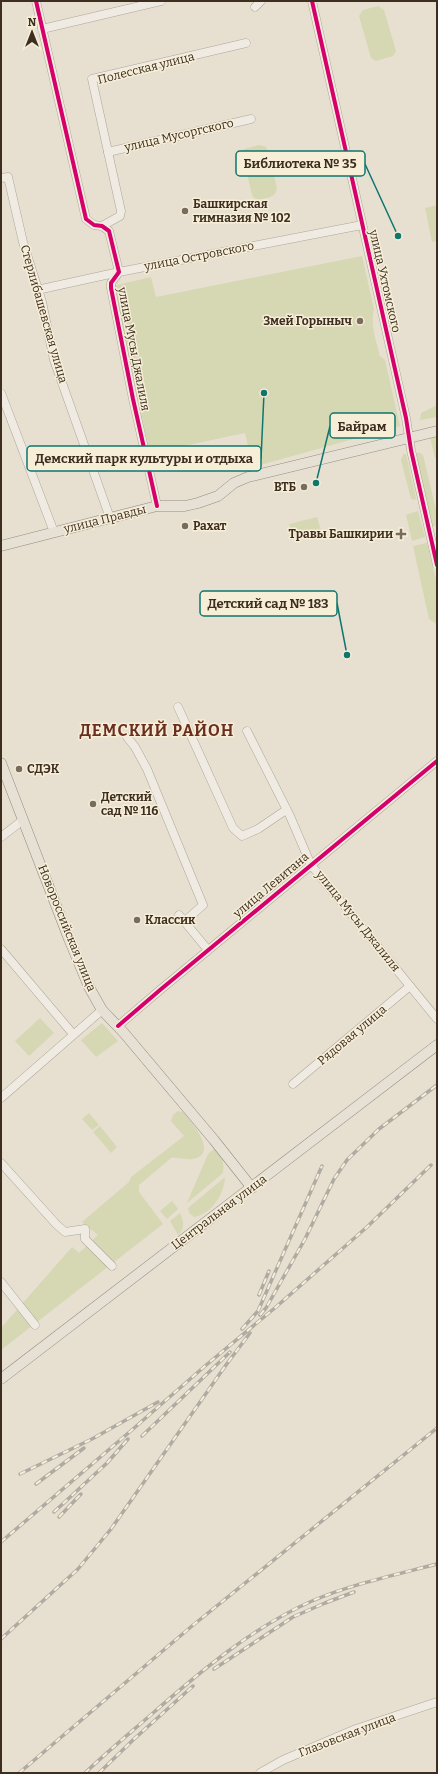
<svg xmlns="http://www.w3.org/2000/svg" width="438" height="1774" viewBox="0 0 438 1774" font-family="Bitter,serif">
	<rect width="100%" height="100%" fill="#e7e0d1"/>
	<g fill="#d6d7b3">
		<polygon points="378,6 384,10 396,51 393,56 376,61 371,58 359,16 363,10"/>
		<path d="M 259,145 L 266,147 L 268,151 L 277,188 L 275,194 C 270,198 260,201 254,198 L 252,195 L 243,156 L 244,149 Z"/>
		<polygon points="437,205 437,241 432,242 425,208"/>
		<path d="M 362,256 L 374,309 C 370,324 376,341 380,356 L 385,360 L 400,426 L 253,467 L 245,433 L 150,453 L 113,286 L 151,277 L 156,297 Z"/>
		<polygon points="437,405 437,417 420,420 421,413"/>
		<polygon points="437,436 437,458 435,458 430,437"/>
		<polygon points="414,453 420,453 423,455 437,514 437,526 431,527"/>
		<polygon points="403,454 406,454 416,498 415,500 411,499 401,460"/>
		<polygon points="418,511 425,537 412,541 406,515"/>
		<polygon points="317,517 321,531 293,539 289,524"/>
		<polygon points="427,543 437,584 437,624 429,619 413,546"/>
		<polygon points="40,1018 54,1033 29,1056 15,1041"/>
		<polygon points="102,1023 118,1041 96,1057 81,1040"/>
		<path d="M 178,1111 L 183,1112 C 190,1121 220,1153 193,1159 C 185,1160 178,1157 171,1158 L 139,1185 L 139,1192 L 163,1224 L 1,1350 L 1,1328 L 72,1247 L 79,1253 L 98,1235 L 82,1222 L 129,1182 L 131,1177 L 184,1136 L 171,1121 L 173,1115 Z"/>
		<polygon points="89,1113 99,1125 92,1130 82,1119"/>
		<polygon points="100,1126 117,1147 111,1153 93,1132"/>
		<path d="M 214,1149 C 223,1152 224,1165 223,1173 L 187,1203 L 208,1154 Z"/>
		<path d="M 225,1177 C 224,1194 212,1214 194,1217 L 189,1213 L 188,1208 Z"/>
		<polygon points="172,1201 178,1209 167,1219 160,1211"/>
		<path d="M 180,1213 C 184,1222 185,1228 178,1235 L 170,1221 Z"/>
	</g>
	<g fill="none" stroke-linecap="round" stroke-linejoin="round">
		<g stroke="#ada599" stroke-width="9">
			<g id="minor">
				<polyline points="36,1 86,219 94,225 102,226 109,231 119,272 111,283 111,288 133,399 157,506"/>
				<polyline points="312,1 406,418 411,450 437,565"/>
				<polyline points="255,7 261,1"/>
				<polyline points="42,29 161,1"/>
				<polyline points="108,152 251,119"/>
				<polyline points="1,178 8,177 23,242 42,302 54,360 110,518"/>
				<polyline points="102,226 120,216 121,211 92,79 246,43"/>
				<polyline points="37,290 119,272 362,225"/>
				<polyline points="1,393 54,532"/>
				<polyline points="178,707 233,828 242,836 258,829 286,810"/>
				<polyline points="247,731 290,816 311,865 437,1019"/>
				<polyline points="127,737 135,747 147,769 203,905 185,921"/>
				<polyline points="1,837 23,820"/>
				<polyline points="179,915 208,950"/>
				<polyline points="1,949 73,1034"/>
				<polyline points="118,1026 160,990 437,761"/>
				<polyline points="293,1084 410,986"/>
				<polyline points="1,1098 102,1010"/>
				<polyline points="1,1163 56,1224 65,1232 85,1229 85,1239 112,1266"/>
				<polyline points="1,1282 35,1325"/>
				<polyline points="260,1773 283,1760 356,1729 437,1702"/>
			</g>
		</g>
		<g stroke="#928b80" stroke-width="11">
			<g id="major">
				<polyline points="1,546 157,506 185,506 198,503 218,496 234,483 248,477 437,431"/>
				<polyline points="1,763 69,939 89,987 102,1010 124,1033 214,1140 252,1188"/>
				<polyline points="1,1379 437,1045"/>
			</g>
		</g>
		<use href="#minor" stroke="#efebe3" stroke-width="8"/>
		<use href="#major" stroke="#e6e1d4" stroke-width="10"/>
		<g stroke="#afaaa2" stroke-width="3.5">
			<g id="rail">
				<polyline points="259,1295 269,1271"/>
				<polyline points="260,1315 266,1308 305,1239 334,1179 347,1160 379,1129 437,1085"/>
				<polyline points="242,1329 258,1311 322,1166"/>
				<polyline points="142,1436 230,1352"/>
				<polyline points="20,1474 92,1439 158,1402"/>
				<polyline points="36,1484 84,1448"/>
				<polyline points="54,1512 107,1463 128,1439"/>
				<polyline points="59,1517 81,1494"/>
				<polyline points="1,1542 133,1429 205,1366 276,1307 367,1227 431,1165"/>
				<polyline points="1,1639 78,1569 111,1529 226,1365 250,1333"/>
				<polyline points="214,1669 293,1617 325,1603 354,1592"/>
				<polyline points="19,1773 192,1626 437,1428"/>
				<path d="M 85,1773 C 107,1752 130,1733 153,1713 C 201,1671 253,1627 312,1601 C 352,1584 395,1575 437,1564"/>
				<polyline points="99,1773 133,1740 193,1686"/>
			</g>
		</g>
		<use href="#rail" stroke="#f7eed8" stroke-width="2" stroke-dasharray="6" stroke-linecap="butt"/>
		<g stroke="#f7eed8" stroke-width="6">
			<g id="cycleway">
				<polyline points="36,1 86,219 94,225 102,226 109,231 119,272 111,283 111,288 133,399 157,506"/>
				<polyline points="312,1 406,418 411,450 437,565"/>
				<polyline points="118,1026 160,990 437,761"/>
			</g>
		</g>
		<use href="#cycleway" stroke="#d6006c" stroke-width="4"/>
	</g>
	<g fill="#786c5e" stroke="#f7eed8" stroke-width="1.5">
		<circle cx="185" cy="211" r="4"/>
		<circle cx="360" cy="321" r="4"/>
		<circle cx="304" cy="487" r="4"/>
		<circle cx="185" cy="526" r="4"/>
		<path d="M399 528h4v4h4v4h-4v4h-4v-4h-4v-4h4z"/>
		<circle cx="19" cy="769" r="4"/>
		<circle cx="93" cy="804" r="4"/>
		<circle cx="137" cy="920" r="4"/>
	</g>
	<g text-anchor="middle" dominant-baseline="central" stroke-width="3" stroke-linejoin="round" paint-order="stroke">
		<g font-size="12" fill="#3d2e20" stroke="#f7eed8">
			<text transform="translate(146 68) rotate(-14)">Полесская улица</text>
			<text transform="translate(179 135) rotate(-13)">улица Мусоргского</text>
			<text transform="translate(199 256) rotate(-11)">улица Островского</text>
			<text transform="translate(385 281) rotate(77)">улица Ухтомского</text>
			<text transform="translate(44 314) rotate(74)">Стерлибашевская улица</text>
			<text transform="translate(134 349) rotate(79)">улица Мусы Джалиля</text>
			<text transform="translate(105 519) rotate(-14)">улица Правды</text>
			<text transform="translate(271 885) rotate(-40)">улица Левитана</text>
			<text transform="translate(358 921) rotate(51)">улица Мусы Джалиля</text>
			<text transform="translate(67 928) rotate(68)">Новороссийская улица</text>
			<text transform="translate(352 1035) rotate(-40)">Рядовая улица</text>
			<text transform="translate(219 1212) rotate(-37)">Центральная улица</text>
			<text transform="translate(347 1735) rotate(-21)">Глазовская улица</text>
		</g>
		<g font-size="12" font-weight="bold" fill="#3d2e20" stroke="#f7eed8" text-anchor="start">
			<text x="193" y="204">Башкирская<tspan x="193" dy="14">гимназия № 102</tspan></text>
			<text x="352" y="321" text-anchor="end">Змей Горыныч</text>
			<text x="296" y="487" text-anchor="end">ВТБ</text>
			<text x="193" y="526">Рахат</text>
			<text x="393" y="534" text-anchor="end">Травы Башкирии</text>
			<text x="27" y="769">СДЭК</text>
			<text x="101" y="797">Детский<tspan x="101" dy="14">сад № 116</tspan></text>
			<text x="145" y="920">Классик</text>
		</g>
		<g font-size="16" font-weight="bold" letter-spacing="1" fill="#6b2e1e" stroke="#f7eed8">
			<text x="157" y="730">ДЕМСКИЙ РАЙОН</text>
		</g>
	</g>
	<path fill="none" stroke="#0f766e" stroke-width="1.5" d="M398 236L365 164M316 483L330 426M264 393L261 459M347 655L337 603"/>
	<g fill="#0f766e" stroke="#f7eed8" stroke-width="1.5">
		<circle cx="398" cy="236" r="4"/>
		<circle cx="316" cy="483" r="4"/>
		<circle cx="264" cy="393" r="4"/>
		<circle cx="347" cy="655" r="4"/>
	</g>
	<g fill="#f7eed8" stroke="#0f766e" stroke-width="1.5">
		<rect x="236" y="151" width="129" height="25" rx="4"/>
		<rect x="330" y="413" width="65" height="25" rx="4"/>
		<rect x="27" y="446" width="234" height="25" rx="4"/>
		<rect x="200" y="591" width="137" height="25" rx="4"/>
	</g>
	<g font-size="13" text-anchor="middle" font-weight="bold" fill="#3d2e20">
		<text x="300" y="168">Библиотека № 35</text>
		<text x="362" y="431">Байрам</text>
		<text x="144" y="463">Демский парк культуры и отдыха</text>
		<text x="268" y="608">Детский сад № 183</text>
	</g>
	<rect width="438" height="1774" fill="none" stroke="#3d2e20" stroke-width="4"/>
	<g transform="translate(32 32)" stroke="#f7eed8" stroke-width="3" paint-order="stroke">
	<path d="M0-3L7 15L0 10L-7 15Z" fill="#3d2e20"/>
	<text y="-6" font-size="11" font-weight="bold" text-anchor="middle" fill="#3d2e20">N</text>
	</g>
</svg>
